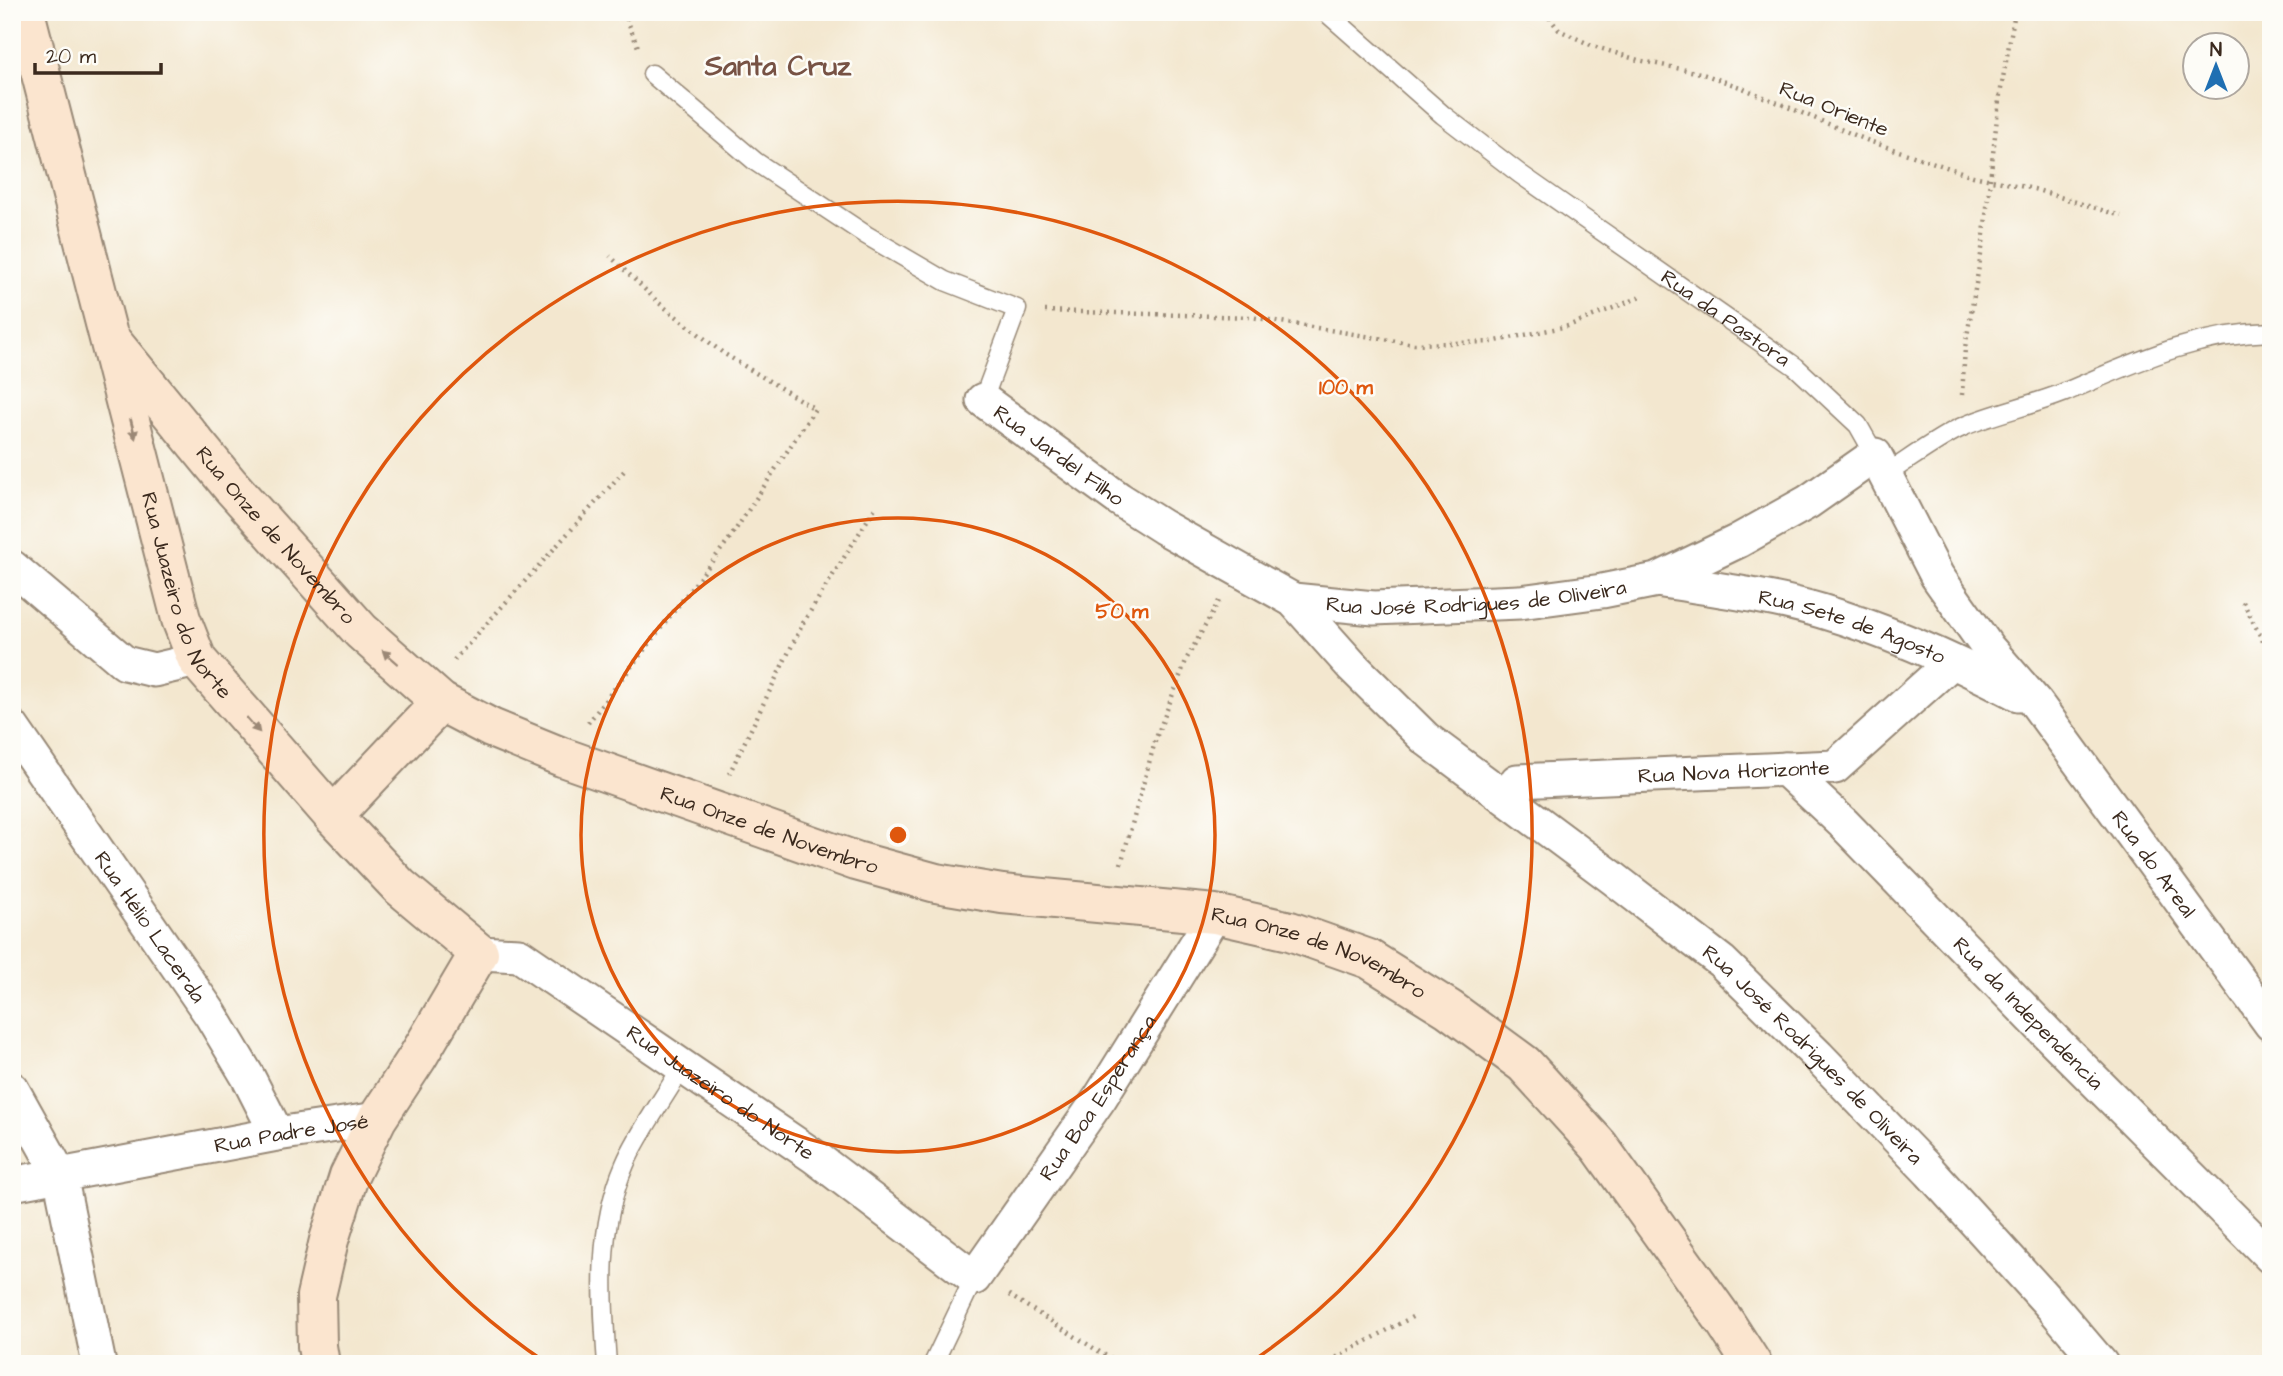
<svg xmlns="http://www.w3.org/2000/svg" width="2283" height="1376" viewBox="0 0 2283 1376" font-family="'Architects Daughter',sans-serif">
	<rect width="100%" height="100%" fill="#fdfcf7"/>
	<filter id="ink" filterUnits="userSpaceOnUse"><feTurbulence type="fractalNoise" baseFrequency=".0143" numOctaves="2"/><feDisplacementMap in="SourceGraphic" scale="14" xChannelSelector="R" yChannelSelector="G"/><feConvolveMatrix kernelMatrix="1 2 1 2 8 2 1 2 1" color-interpolation-filters="sRGB"/></filter>
	<filter id="wash" filterUnits="userSpaceOnUse"><feTurbulence type="fractalNoise" baseFrequency=".00686" numOctaves="4" result="noise"/><feDisplacementMap in="SourceGraphic" scale="28" xChannelSelector="R" yChannelSelector="G"/><feGaussianBlur stdDeviation="1.57" result="paint"/><feColorMatrix in="noise" values="0 0 0 0 0 0 0 0 0 0 0 0 0 0 0 0 0 1.4 0 .05"/><feComposite in="paint" operator="in"/></filter>
	<g filter="url(#wash)">
		<rect width="100%" height="100%" fill="#f3e7cf"/>
	</g>
	<g filter="url(#ink)">
		<g fill="none" stroke-linecap="round" stroke-linejoin="round">
			<g stroke="#978876" stroke-width="21">
				<g id="lane">
					<path id="s1" d="M 1326,12 L 1443,115 L 1520,174 L 1796,367 L 1858,425 L 1875,455"/>
					<polyline points="652,74 756,162 866,235 945,281 1017,309 983,400"/>
					<path d="M 1885,475 C 1907,461 1939,437 1962,427 C 1994,413 2030,406 2063,393 C 2134,363 2192,334 2271,332"/>
					<path d="M 607,1364 C 602,1296 597,1228 625,1164 C 638,1133 665,1097 682,1067"/>
					<polyline points="933,1364 974,1278"/>
				</g>
			</g>
			<g stroke="#978876" stroke-width="37">
				<g id="street">
					<path id="s2" d="M 983,400 L 1119,499 L 1163,527 L 1293,600 L 1352,666 L 1425,738 L 1613,878 L 1722,962 L 1818,1056 L 1930,1172 L 2049,1303 L 2101,1364"/>
					<polyline points="12,567 125,663 154,670 197,660"/>
					<path id="s3" d="M 1657,580 C 1712,589 1767,595 1821,611 C 1889,631 1955,661 2018,694"/>
					<path id="s4" d="M 1293,600 L 1374,608 L 1520,602 L 1602,591 L 1657,580 L 1738,541 L 1808,502 L 1875,455 L 1937,576 L 1988,648 L 2036,703 L 2271,1024"/>
					<path id="s5" d="M 12,727 L 211,1015 L 248,1077 L 277,1134"/>
					<path id="s6" d="M 1785,769 L 1843,823 L 2049,1035 L 2271,1257"/>
					<path id="s7" d="M 1517,781 L 1835,767 L 1952,662"/>
					<path id="s8" d="M 479,953 L 519,955 L 815,1157 L 974,1278 L 1100,1098 L 1215,914"/>
					<polyline points="12,1089 60,1175 99,1364"/>
					<path id="s9" d="M 12,1184 L 277,1134 L 377,1119"/>
				</g>
			</g>
			<g stroke="#978876" stroke-width="42">
				<g id="secondary">
					<path id="s10" d="M 25,12 L 181,619 L 197,660 L 333,816 L 399,886 L 479,953 L 417,1058 L 377,1119 L 349,1176 L 329,1240 L 316,1296 L 317,1346 L 320,1364"/>
					<path id="s11" d="M 110,339 L 230,485 L 361,631 L 441,702 L 491,728 L 562,757 L 856,861 L 936,883 L 1002,894 L 1215,914 L 1290,931 L 1369,959 L 1449,1009 L 1524,1064 L 1599,1146 L 1725,1322 L 1752,1364"/>
					<polyline points="333,816 441,702"/>
				</g>
			</g>
			<g stroke="#978876" stroke-width="4.5" stroke-dasharray="2 5" stroke-linecap="butt">
				<polyline points="624,12 638,47"/>
				<polyline points="1545,12 1559,30 1593,46 1638,60 1700,73 1740,87 1869,141 1973,176 2034,189 2121,216"/>
				<polyline points="1045,311 1251,317 1414,344 1491,342 1568,326 1643,296"/>
				<polyline points="1962,395 1965,348 1983,243 1999,100 2015,12"/>
				<polyline points="2243,602 2271,657"/>
				<polyline points="454,660 624,471"/>
				<polyline points="588,723 730,538 815,409 723,353 659,303 610,256"/>
				<polyline points="729,774 803,623 875,508"/>
				<polyline points="1121,864 1156,738 1187,658 1219,601"/>
				<polyline points="1009,1295 1119,1364"/>
				<polyline points="1324,1364 1414,1316"/>
			</g>
			<use href="#lane" stroke="#fff" stroke-width="18"/>
			<use href="#street" stroke="#fff" stroke-width="33"/>
			<use href="#secondary" stroke="#fbe5cf" stroke-width="38"/>
		</g>
		<defs><path id="oneway-solid" d="M-6-.8H1V-3.2L6.5 0L1 3.2V.8H-6Z" transform="scale(1.75)"/></defs>
		<g fill="#9b8876">
			<use href="#oneway-solid" transform="translate(133 429) rotate(76)"/>
			<use href="#oneway-solid" transform="translate(390 657) rotate(-139)"/>
			<use href="#oneway-solid" transform="translate(253 725) rotate(49)"/>
		</g>
	</g>
	<g fill="none" stroke="#df570d" stroke-width="3.5">
		<circle cx="898" cy="835" r="317"/>
		<path d="M548 1364A634 634 0 1 1 1248 1364"/>
	</g>
	<g text-anchor="middle" dominant-baseline="central" stroke-width="5" stroke-linejoin="round" paint-order="stroke">
		<g font-size="21" fill="#3b2a1e" stroke="#fdfcf7">
			<text transform="translate(1834 109) rotate(22)">Rua Oriente</text>
			<text stroke="none"><textPath href="#s1" startOffset="504">Rua da Pastora</textPath></text>
			<text stroke="none"><textPath href="#s2" startOffset="94">Rua Jardel Filho</textPath></text>
			<text stroke="none"><textPath href="#s11" startOffset="257">Rua Onze de Novembro</textPath></text>
			<text stroke="none"><textPath href="#s10" startOffset="607">Rua Juazeiro do Norte</textPath></text>
			<text stroke="none"><textPath href="#s4" startOffset="184">Rua José Rodrigues de Oliveira</textPath></text>
			<text stroke="none"><textPath href="#s3" startOffset="201">Rua Sete de Agosto</textPath></text>
			<text stroke="none"><textPath href="#s7" startOffset="217">Rua Nova Horizonte</textPath></text>
			<text stroke="none"><textPath href="#s11" startOffset="845">Rua Onze de Novembro</textPath></text>
			<text stroke="none"><textPath href="#s4" startOffset="1115">Rua do Areal</textPath></text>
			<text stroke="none"><textPath href="#s5" startOffset="243">Rua Hélio Lacerda</textPath></text>
			<text stroke="none"><textPath href="#s11" startOffset="1412">Rua Onze de Novembro</textPath></text>
			<text stroke="none"><textPath href="#s6" startOffset="345">Rua da Independencia</textPath></text>
			<text stroke="none"><textPath href="#s2" startOffset="1062">Rua José Rodrigues de Oliveira</textPath></text>
			<text stroke="none"><textPath href="#s8" startOffset="284">Rua Juazeiro do Norte</textPath></text>
			<text stroke="none"><textPath href="#s8" startOffset="817">Rua Boa Esperança</textPath></text>
			<text stroke="none"><textPath href="#s9" startOffset="284">Rua Padre José</textPath></text>
		</g>
		<g font-size="28" font-weight="bold" fill="#775244" stroke="#fdfcf7">
			<text x="778" y="66">Santa Cruz</text>
		</g>
	</g>
	<circle cx="898" cy="835" r="10" fill="#df570d" stroke="#fdfcf7" stroke-width="3.5"/>
	<g font-size="21" text-anchor="middle" font-weight="bold" fill="#df570d" stroke="#fdfcf7" stroke-width="5" stroke-linejoin="round" paint-order="stroke">
		<text x="1346" y="394">100 m</text>
		<text x="1122" y="618">50 m</text>
	</g>
	<rect width="2283" height="1376" fill="none" stroke="#fdfcf7" stroke-width="42"/>
	<g transform="translate(2216 66)"><circle r="33" fill="#fdfcf7" stroke="#afa8a0" stroke-width="2"/>
	<path d="M0-5L12 26L0 18L-12 26Z" fill="#1f6fb2"/>
	<text y="-10" font-size="19" font-weight="bold" text-anchor="middle" fill="#3b2a1e">N</text>
	</g>
	<path d="M35 63v10h126v-10" fill="none" stroke="#3b2a1e" stroke-width="3.5"/>
	<text x="46" y="63" font-size="21" fill="#3b2a1e" stroke="#fdfcf7" stroke-width="5" paint-order="stroke">20 m</text>
</svg>
